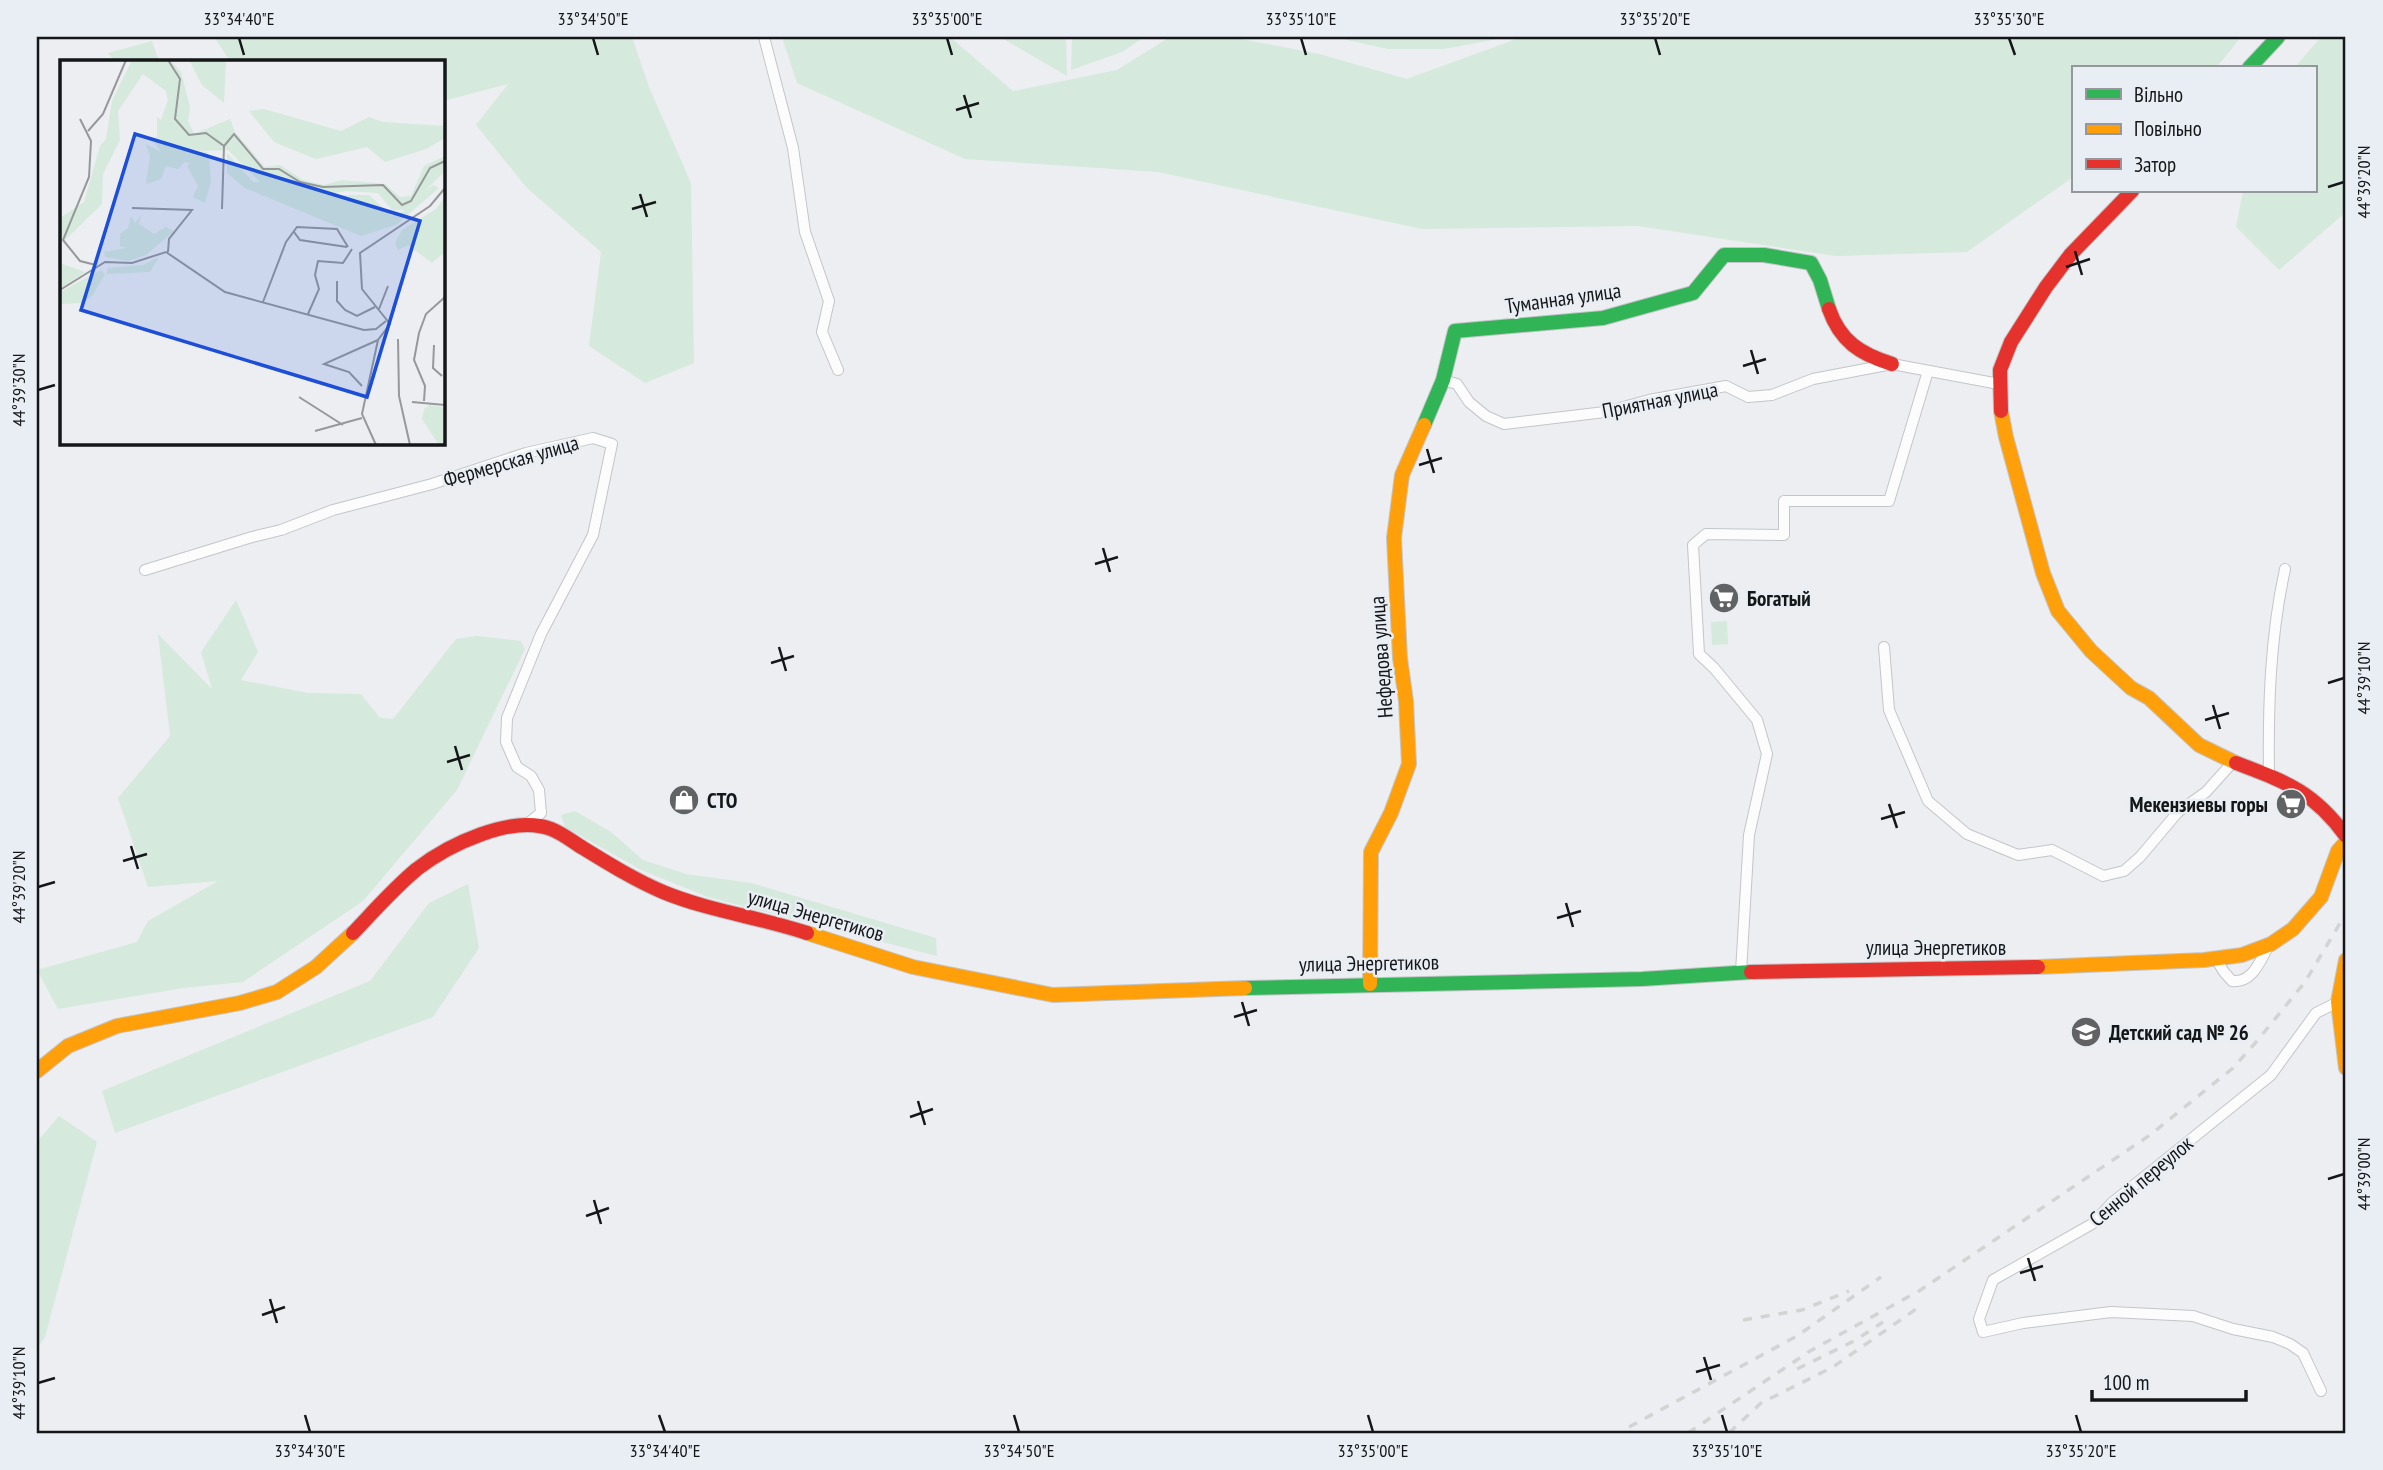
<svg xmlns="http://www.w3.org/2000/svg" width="2383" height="1470" viewBox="0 0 2383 1470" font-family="'PT Sans Narrow',sans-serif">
	<rect width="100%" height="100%" fill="#eceef1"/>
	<g fill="#d5e9dd">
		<polygon points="214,37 632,37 649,87 691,183 694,363 645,383 589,346 601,252 527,188 476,125 508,84 443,101 443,61 230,61"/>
		<polygon points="782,37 950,37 1013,91 1117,70 1170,37 1231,37 1319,54 1407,79 1522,37 2241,37 2216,68 2073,68 2073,177 1967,252 1836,256 1638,226 1422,229 1158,172 965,159 797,83"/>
		<polygon points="1000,37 1066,37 1067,76"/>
		<polygon points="1072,37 1144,37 1122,52 1071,70"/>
		<polygon points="1334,37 1508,37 1444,49 1388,49"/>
		<polygon points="2321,37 2346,37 2346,212 2279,270 2236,227 2243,191 2315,191 2315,68 2294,68"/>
		<polygon points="152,41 159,61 114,61 108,53"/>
		<polygon points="236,600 258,652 241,680 308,693 361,694 380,718 393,719 456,639 477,636 521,641 525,649 457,790 363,901 243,982 184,988 58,1009 37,970 137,942 148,921 218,881 148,887 118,798 170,736 158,634 212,689 201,652"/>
		<polygon points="1727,621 1728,644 1712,645 1711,622"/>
		<polygon points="575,811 611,832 643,860 686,874 751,883 936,938 937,956 708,897 641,870 565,827 561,815"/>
		<polygon points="468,884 479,948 433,1017 115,1133 102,1091 370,981 429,903"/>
		<polygon points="59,1116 97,1142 45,1337 37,1349 37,1142"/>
	</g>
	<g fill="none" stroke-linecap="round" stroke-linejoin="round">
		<g stroke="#c3c5c8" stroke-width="12">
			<g id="street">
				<polyline points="764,37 793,148 805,232 829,301 822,332 838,370"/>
				<polyline points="1443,380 1457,384 1469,402 1486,416 1504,424 1605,412 1649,400 1726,386 1748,397 1772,395 1813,379 1892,364 1999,384"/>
				<polyline points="145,570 252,537 281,530 333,510 432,484 526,453 593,438 612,444 593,535 541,634 507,718 506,742 517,767 531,776 539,790 541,813 527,824"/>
				<polyline points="1884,647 1889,710 1928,801 1967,834 2018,855 2052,850 2103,876 2124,871 2140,857 2178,812 2206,792 2233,762"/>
				<path d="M 2269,776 C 2268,706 2270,638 2285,569"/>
				<path d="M 2216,959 L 2224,972 L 2232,981 C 2253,983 2260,961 2269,945"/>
				<polyline points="1741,972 1749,835 1767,754 1757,720 1714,668 1699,654 1693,545 1706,534 1784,535 1784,501 1889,501 1928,371"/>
				<polyline points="2321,1391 2303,1353 2290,1344 2273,1337 2233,1329 2193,1316 2111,1312 2023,1323 1983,1332 1979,1319 1993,1280 2092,1224 2112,1203 2271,1075 2316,1013 2338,1002"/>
			</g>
		</g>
		<g stroke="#c3c5c8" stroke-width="16">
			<g id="fast">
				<polyline points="2249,68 2278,37"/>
				<polyline points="1424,425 1443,380 1455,331 1603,318 1693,293 1724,255 1764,255 1811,263 1820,280 1829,309"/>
				<polyline points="1245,988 1642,979 1751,972"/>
			</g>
		</g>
		<g stroke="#c3c5c8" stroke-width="16">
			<g id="slow">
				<polyline points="2001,411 2006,437 2043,573 2058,611 2091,651 2131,688 2149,698 2199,745 2236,763"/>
				<polyline points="807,933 913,967 1053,995 1245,988"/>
				<polyline points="2346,960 2338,1002 2346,1068"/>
				<polyline points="2038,967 2204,960 2242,955 2271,944 2293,929 2321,897 2338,851 2346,842"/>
				<polyline points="1370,984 1371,852 1391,813 1409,764 1406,701 1400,658 1394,538 1402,475 1424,425"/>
				<polyline points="37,1071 68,1046 117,1026 240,1003 277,992 316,967 353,933"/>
			</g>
		</g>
		<g stroke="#c3c5c8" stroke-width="16">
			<g id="jam">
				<path d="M 1829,309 C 1840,341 1860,354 1892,364"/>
				<polyline points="2001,411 2000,370 2011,342 2046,287 2071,254 2132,191"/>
				<path d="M 2236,763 C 2286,782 2313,791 2346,836"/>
				<path d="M 353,933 C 374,911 394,888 417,869 C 448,845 512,814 551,829 C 562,833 573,842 583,848 C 609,864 635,880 663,892 C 709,911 759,917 807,933"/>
				<polyline points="1751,972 2038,967"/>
			</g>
		</g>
		<use href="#street" stroke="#fcfcfd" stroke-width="10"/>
		<use href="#fast" stroke="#30b455" stroke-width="14"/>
		<use href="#slow" stroke="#ff9f0a" stroke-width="14"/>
		<use href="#jam" stroke="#e5322d" stroke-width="14"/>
		<g stroke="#d2d3d3" stroke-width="3.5" stroke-dasharray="9 9" stroke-linecap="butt">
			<polyline points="1743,1320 1802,1310 1849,1291"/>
			<polyline points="1797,1369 1854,1341 1883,1322"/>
			<polyline points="1629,1427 1797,1336 1881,1277"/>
			<polyline points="1688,1433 1810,1351 1919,1291 2150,1135 2233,1068 2257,1041 2305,982 2346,913"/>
			<polyline points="1729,1433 1761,1403 1833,1367 1919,1307"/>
		</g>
	</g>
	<path fill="none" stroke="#141618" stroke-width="2.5" d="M 239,38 L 244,55M 593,38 L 598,55M 947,38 L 952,55M 1301,38 L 1306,55M 1655,38 L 1660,55M 2009,38 L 2015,55M 964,95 L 971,118M 956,110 L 979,103M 2328,187 L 2344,182M 640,194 L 647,217M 632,209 L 656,202M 2075,251 L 2082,275M 2066,267 L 2090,259M 1751,350 L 1758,374M 1743,366 L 1766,359M 38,390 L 55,385M 1427,449 L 1434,473M 1419,465 L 1442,458M 1103,548 L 1110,572M 1095,564 L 1118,557M 779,647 L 786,671M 771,663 L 794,656M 2328,683 L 2344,678M 2213,705 L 2220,729M 2205,720 L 2229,713M 455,746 L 462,770M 447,762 L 470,755M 1889,804 L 1897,828M 1881,819 L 1905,812M 131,846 L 138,869M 123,861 L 147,854M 38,887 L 55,882M 1566,903 L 1573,927M 1557,918 L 1581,911M 1242,1002 L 1249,1026M 1234,1017 L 1257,1010M 918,1101 L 925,1125M 910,1117 L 933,1109M 2328,1179 L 2344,1174M 594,1200 L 601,1224M 586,1216 L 609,1208M 2028,1258 L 2035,1281M 2020,1273 L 2043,1266M 270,1299 L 277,1323M 262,1315 L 285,1307M 1704,1357 L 1711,1380M 1696,1372 L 1720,1365M 38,1383 L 55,1378M 305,1415 L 310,1432M 659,1415 L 665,1432M 1014,1415 L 1019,1432M 1368,1415 L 1373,1432M 1722,1415 L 1727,1432M 2076,1415 L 2081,1432"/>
	<defs>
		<g id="supermarket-disc" transform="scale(1.575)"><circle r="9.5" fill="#606264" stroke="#e9eef4"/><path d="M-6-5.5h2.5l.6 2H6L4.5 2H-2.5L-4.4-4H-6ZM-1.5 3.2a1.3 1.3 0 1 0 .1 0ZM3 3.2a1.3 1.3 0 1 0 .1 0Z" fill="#fff"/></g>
		<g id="shop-disc" transform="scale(1.575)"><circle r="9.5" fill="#606264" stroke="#e9eef4"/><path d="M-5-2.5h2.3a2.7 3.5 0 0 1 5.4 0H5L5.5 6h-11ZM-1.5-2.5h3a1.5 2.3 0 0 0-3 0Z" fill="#fff"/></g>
		<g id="school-disc" transform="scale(1.575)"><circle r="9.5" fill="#606264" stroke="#e9eef4"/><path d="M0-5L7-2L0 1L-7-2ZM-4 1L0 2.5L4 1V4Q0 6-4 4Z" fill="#fff"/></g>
	</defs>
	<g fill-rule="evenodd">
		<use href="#supermarket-disc" x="1724" y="598"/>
		<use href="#shop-disc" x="684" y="800"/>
		<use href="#supermarket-disc" x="2291" y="804"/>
		<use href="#school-disc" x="2086" y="1032"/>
	</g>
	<g text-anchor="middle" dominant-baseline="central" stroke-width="5" stroke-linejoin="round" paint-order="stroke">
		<g font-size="21" fill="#141618" stroke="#e9eef4">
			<text transform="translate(1563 298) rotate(-8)">Туманная улица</text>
			<text transform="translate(1660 400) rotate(-11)">Приятная улица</text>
			<text transform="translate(511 461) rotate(-16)">Фермерская улица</text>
			<text transform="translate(1381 657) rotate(-94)">Нефедова улица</text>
			<text transform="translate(816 915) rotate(16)">улица Энергетиков</text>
			<text x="1936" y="947">улица Энергетиков</text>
			<text transform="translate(1369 963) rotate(-1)">улица Энергетиков</text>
			<text transform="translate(2141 1181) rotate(-40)">Сенной переулок</text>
		</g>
		<g font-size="21" font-weight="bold" fill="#141618" stroke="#e9eef4" text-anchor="start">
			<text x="1747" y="598">Богатый</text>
			<text x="707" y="800">СТО</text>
			<text x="2268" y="804" text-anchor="end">Мекензиевы горы</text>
			<text x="2109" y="1032">Детский сад № 26</text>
		</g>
	</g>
	<g transform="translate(60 60)">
		<rect width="385" height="385" fill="#eceef1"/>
		<path d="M 72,0 L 110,0 L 121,12 L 130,47 L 128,61 L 134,74 L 170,59 L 175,72 L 205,107 L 220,105 L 243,120 L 264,125 L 282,120 L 325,124 L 340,137 L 351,136 L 364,106 L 385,96 L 385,111 L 364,132 L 373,125 L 379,128 L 336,165 L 301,176 L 185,128 L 167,113 L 167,93 L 193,122 L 200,122 L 168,90 L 132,91 L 147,92 L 149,99 L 151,121 L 145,143 L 133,137 L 138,126 L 127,106 L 131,103 L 124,102 L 118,109 L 106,106 L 101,119 L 86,124 L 90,96 L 86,84 L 101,92 L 92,79 L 97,77 L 97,57 L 101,60 L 108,40 L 106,31 L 83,14 L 58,51 L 60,80 L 43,114 L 42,144 L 5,180 L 0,174 L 0,158 L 24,142 L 40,86 L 46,79 L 52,41 ZM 286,131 L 318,133 L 332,150 L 346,150 L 332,156 L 309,135 L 263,135 ZM 129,0 L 166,0 L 164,43 L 142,25 ZM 204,49 L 281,71 L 309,57 L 323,62 L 385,66 L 385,78 L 366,89 L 325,102 L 307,87 L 256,99 L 214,82 L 189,51 ZM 385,137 L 385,192 L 372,203 L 348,185 L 338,190 L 335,183 L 342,170 L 376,149 ZM 81,155 L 79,164 L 94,174 L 106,167 L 114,171 L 86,195 L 68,201 L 45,197 L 44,192 L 67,188 L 60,186 L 60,174 L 68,168 L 71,156 L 75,163 ZM 0,197 L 2,204 L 25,212 L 0,229 ZM 99,197 L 90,212 L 47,214 L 47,208 L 83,205 ZM 41,210 L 45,214 L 32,236 L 23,243 L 0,244 L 0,232 ZM 370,345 L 385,348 L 385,385 L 379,385 L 362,359 L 364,349 Z" fill="#d5e9dd" fill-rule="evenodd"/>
		<path fill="none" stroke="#96989a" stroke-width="2" d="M 108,0 L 120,19 L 115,59 L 129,75 L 146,73 L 164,86 L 162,149M 20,59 L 31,81 L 29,117 L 3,180 L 20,201 L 36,205M 28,71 L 43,54 L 66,0M 164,86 L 174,74 L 203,109 L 219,109 L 240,122 L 263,127 L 323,125 L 342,145 L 351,141 L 370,108 L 385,101M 72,148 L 132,150 L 109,179 L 108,192M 234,172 L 240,180 L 287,187M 277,221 L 277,241 L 285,250 L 297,256 L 315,247M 0,230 L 45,202 L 72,203 L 106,192 L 165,232 L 304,270 L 316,269 L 326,261M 203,242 L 226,182 L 237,167 L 277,169 L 288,187M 319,249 L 328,226M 248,254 L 259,229 L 255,215 L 258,201 L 283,203 L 292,189M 338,279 L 339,336 L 350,385M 374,285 L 373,308 L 382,316M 302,326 L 289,312 L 264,304 L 318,280M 239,337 L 283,365M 364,341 L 365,326 L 354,300 L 359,273 L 366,254 L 385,237M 352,342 L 385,345M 255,371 L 302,358M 222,385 L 253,385M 316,385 L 302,354 L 318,280 L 330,264 L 302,229 L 300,193 L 370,146 L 385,128"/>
		<path fill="#1d4ed8" fill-opacity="0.15" stroke="#1d4ed8" stroke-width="3.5" d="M 75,74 L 360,161 L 307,337 L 21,250 Z"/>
		<rect width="385" height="385" fill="none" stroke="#141618" stroke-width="3.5"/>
	</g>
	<rect width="2383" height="1470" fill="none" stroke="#e9eef4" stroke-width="77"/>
	<rect x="2072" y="66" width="245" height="126" fill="#e9eef4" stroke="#94989c" stroke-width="2"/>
	<rect x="2086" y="89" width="35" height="10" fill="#30b455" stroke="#94989c" stroke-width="2"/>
	<text x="2134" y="102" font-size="21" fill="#141618">Вільно</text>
	<rect x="2086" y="124" width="35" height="10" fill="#ff9f0a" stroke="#94989c" stroke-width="2"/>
	<text x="2134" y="136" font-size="21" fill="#141618">Повільно</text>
	<rect x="2086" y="159" width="35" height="10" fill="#e5322d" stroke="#94989c" stroke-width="2"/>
	<text x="2134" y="172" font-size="21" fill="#141618">Затор</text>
	<path d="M2092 1390v10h154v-10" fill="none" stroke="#141618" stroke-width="3.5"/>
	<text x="2103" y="1390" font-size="21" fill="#141618" stroke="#e9eef4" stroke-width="5" paint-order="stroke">100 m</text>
	<rect x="38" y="38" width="2306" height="1394" fill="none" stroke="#141618" stroke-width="2.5"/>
	<g font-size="18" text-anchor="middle" fill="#141618">
		<text x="239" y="25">33°34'40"E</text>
		<text x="593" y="25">33°34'50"E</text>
		<text x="947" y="25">33°35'00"E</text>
		<text x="1301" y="25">33°35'10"E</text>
		<text x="1655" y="25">33°35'20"E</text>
		<text x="2009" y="25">33°35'30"E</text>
		<text transform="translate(2364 182) rotate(-90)" y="6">44°39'20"N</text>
		<text transform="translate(19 390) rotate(-90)" y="6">44°39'30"N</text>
		<text transform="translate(2364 678) rotate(-90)" y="6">44°39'10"N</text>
		<text transform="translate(19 887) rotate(-90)" y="6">44°39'20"N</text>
		<text transform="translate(2364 1174) rotate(-90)" y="6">44°39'00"N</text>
		<text transform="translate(19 1383) rotate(-90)" y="6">44°39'10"N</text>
		<text x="310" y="1457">33°34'30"E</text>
		<text x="665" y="1457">33°34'40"E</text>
		<text x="1019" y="1457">33°34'50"E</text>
		<text x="1373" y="1457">33°35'00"E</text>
		<text x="1727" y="1457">33°35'10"E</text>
		<text x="2081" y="1457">33°35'20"E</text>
	</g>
</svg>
